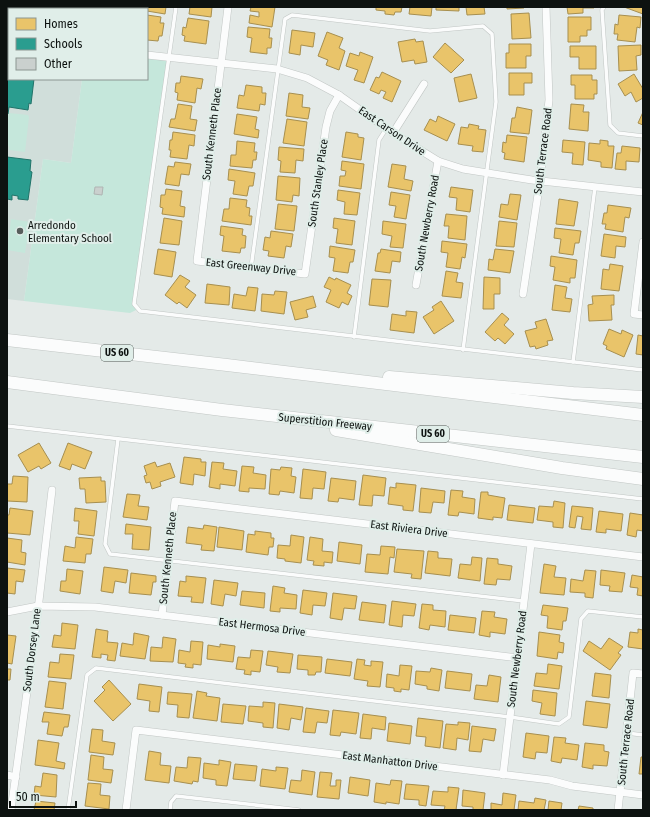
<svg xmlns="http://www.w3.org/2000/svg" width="650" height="817" viewBox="0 0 650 817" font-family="'Fira Sans Condensed',sans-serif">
	<rect width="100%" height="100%" fill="#e4eae8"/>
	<polygon fill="#d0deda" points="7,39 9,39 9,79 82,79 71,163 43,159 24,301 7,299"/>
	<g fill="#c5e7db">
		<polygon points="147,55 169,57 134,304 138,309 130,313 24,301 43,159 71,163 82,79 147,79"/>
		<polygon points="9,113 28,115 29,117 25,152 9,150 9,146 7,146 7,114"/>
		<polygon points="11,219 30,222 25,253 7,250"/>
	</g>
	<g fill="#e9c46a" stroke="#a78f4f">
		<rect x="13" y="7" width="25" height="2"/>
		<polygon points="46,7 71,7 70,9 46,9"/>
		<polygon points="77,7 89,7 103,9 77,9"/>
		<polygon points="140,7 166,7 165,14 147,11 147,9 140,9"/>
		<polygon points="190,7 212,7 211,17 189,14"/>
		<polygon points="251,7 275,7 272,27 249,23 250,15 259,17 259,12 250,11"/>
		<polygon points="376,7 402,7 401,12 395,12 394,15 385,14 385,11 376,10"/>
		<polygon points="410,7 432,7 431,16 409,14"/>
		<polygon points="436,7 459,7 459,11 436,10"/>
		<polygon points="466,7 484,7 485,14 467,15"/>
		<polygon points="507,7 524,7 524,8 507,9"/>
		<polygon points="567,7 594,7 594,8 583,8 583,13 568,14"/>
		<polygon points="624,7 643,7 643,14"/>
		<polygon points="529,13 531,38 512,39 511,14"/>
		<polygon points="147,15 161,17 160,23 164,23 162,36 159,36 158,41 147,40"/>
		<polygon points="619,15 641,17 640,28 637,27 635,42 617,40 618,34 614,34 615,24 618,25"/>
		<polygon points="568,17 591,17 591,30 587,30 587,36 580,36 580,42 568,42"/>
		<polygon points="188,18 209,21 206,44 184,41 185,36 182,35 183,27 186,28"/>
		<polygon points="248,27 270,29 269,38 272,38 271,48 267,48 267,54 250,52 252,38 247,37"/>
		<polygon points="292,30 315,33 313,47 301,45 300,55 289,53"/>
		<polygon points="327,32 343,38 339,48 345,51 339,70 326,65 328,60 318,56"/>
		<polygon points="415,39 416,42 423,41 427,62 415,64 414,60 402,62 398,42"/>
		<polygon points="445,43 464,60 451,73 433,57"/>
		<polygon points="509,44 531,44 531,56 526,56 526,68 506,68 506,53 509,53"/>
		<polygon points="641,45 641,55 636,56 637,70 619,71 618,46"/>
		<polygon points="570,46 596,46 596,69 579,69 579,57 570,57"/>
		<polygon points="360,52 373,57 364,83 354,80 358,70 346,66 350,53 359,56"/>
		<polygon points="382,72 401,81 392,102 383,98 386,92 381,90 379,94 370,90 376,77 379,78"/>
		<polygon points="509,73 532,73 532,83 524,83 524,95 509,95"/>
		<polygon points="471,74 477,98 459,102 454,78"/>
		<polygon points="634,74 643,89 643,98 636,102 631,92 625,96 618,84"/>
		<polygon points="571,75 592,75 592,80 597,80 597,94 594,94 594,99 575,99 575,85 571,85"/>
		<polygon points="181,76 203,79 201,89 197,88 195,103 177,100 178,93 175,92 176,83 180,83"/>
		<polygon points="246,85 262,87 262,93 266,93 265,105 260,104 259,111 237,108 239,95 244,96"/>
		<polygon points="289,93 303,95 302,107 310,108 308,119 286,116"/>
		<polygon points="178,104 192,106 190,119 197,120 195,131 169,127 171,119 175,119"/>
		<polygon points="571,104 584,105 583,112 589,112 588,131 569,129"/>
		<polygon points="517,107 532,110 529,134 510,132 512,118 515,118"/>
		<polygon points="643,112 643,125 638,123"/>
		<polygon points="237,114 257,117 255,129 259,130 258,138 234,134"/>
		<polygon points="438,116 455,124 447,141 424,130 430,119 436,122"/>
		<polygon points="287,119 307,122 304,146 283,143"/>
		<polygon points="469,124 479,126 478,129 486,130 483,152 472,151 473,146 458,144 461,127 468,128"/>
		<polygon points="173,132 195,135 194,146 189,145 187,159 170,157 171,150 169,150 170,140 172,140"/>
		<polygon points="346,132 358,134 358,137 364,138 361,160 342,157"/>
		<polygon points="507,135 527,137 524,162 504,159 505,153 502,152 503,142 506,143"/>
		<polygon points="563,140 585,142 583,165 572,164 573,153 562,152"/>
		<polygon points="600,140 608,141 608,146 614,146 612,168 601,167 601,162 588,160 589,143 600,144"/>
		<polygon points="237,141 255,143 254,152 257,152 256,160 253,160 252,168 230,166 231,155 236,155"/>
		<polygon points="622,146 640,148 639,162 626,161 626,170 615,169 617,153 621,153"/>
		<polygon points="279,147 304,149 303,161 296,160 295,173 280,172 281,161 278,160"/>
		<polygon points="342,161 364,164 361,189 339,186 340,176 345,176 346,171 341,170"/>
		<polygon points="175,162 191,164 189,175 181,174 179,186 165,184 168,166 174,167"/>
		<polygon points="392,164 406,166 404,179 413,181 411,191 388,187"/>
		<polygon points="229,169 255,173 253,186 249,186 247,196 233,194 235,181 228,180"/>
		<polygon points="278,176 300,178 299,196 293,195 292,202 276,200"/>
		<polygon points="451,187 473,190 470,212 456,210 457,198 449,197"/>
		<polygon points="166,189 182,191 180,206 185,207 184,217 162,214 163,208 160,207 161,195 165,195"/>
		<polygon points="338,190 360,193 357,215 344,214 345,202 337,200"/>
		<polygon points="391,192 410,195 406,219 394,217 396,206 389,205"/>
		<polygon points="510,194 521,195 517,220 499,217 501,204 508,205"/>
		<polygon points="230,198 247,200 246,207 250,208 249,216 252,216 251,225 222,221 224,209 229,209"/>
		<polygon points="559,199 578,202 574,226 556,224"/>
		<polygon points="278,204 297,206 294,231 275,229"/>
		<polygon points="608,205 631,208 629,218 625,217 623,232 605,229 606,224 602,224 604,213 607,213"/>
		<polygon points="446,214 467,216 465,240 448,238 449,226 444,226"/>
		<polygon points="164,218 182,221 179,245 160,243"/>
		<polygon points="334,218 355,221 352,245 336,243 338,229 333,228"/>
		<polygon points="383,221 406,224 403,248 390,247 392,236 382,234"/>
		<polygon points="499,221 517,223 514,247 496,246"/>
		<polygon points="221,226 243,229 242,235 246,236 245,248 241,248 240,253 222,251 224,236 220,235"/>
		<polygon points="555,228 581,231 579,243 575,243 573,255 559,253 561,239 554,238"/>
		<polygon points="271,231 293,234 291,247 286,246 284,258 268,256 269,251 263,250 265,237 270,238"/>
		<polygon points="604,234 626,237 625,247 616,246 615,258 601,256"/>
		<polygon points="442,241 467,244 465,258 462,257 460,269 446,267 448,253 441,252"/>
		<polygon points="330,246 355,250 353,262 350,262 348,273 333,271 335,258 329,257"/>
		<polygon points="158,249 176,252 172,277 154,274"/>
		<polygon points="381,249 401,252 400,262 392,261 390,273 375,271 378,253 380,253"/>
		<polygon points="495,249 514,251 510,273 488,270 489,259 493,260"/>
		<polygon points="551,256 577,260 575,278 570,278 570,283 553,280 555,267 550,266"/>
		<polygon points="610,264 623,266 619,291 601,289 603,269 609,270"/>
		<polygon points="446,271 458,273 456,282 463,283 461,298 442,296"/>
		<polygon points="180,275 190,281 185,287 196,295 187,308 179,302 177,304 165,295"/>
		<polygon points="329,277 335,280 336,278 351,285 347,293 352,296 348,305 342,302 339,308 326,302 331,290 324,287"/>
		<polygon points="484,277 500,278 500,294 494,294 494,309 483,309"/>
		<polygon points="372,279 391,280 388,307 369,305"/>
		<polygon points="207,284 230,287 229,305 205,303"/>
		<polygon points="555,285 567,287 565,298 572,299 570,312 552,310"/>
		<polygon points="248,287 258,288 255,311 232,308 234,294 246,296"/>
		<polygon points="275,291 287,292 284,314 261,311 262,294 274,295"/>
		<polygon points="614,295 614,305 611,305 612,320 589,321 588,305 593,304 592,296"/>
		<polygon points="313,296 316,307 306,310 308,317 295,320 290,302"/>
		<polygon points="441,301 454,321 434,334 423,317 434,310 432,307"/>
		<polygon points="406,311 417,312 414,333 390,330 392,314 406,316"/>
		<polygon points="502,313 509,319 504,325 514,334 505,344 498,338 495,341 485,332"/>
		<polygon points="546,319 553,340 547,341 548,345 536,349 535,346 530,347 525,331 537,328 535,322"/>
		<polygon points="609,329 621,334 622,330 633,335 624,357 606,349 607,346 603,344"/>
		<polygon points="638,335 643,336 643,355 636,354"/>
		<polygon points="39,443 51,463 41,469 39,466 28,472 18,455"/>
		<polygon points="68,443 92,452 85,469 72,464 70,470 59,466"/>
		<polygon points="184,457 201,459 201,462 206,462 205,476 194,474 193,485 180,483"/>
		<polygon points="155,462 157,467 170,463 175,477 160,482 161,486 152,489 150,482 146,483 144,476 147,475 144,466"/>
		<polygon points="212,462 224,463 223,469 237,471 235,486 220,484 220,489 209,487"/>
		<polygon points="242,466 254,467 253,473 266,475 265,489 249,488 249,492 239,491"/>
		<polygon points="281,467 292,468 291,476 296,477 294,493 280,491 279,495 269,494 271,469 280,470"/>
		<polygon points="303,469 326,472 324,489 313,488 312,499 300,498"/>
		<polygon points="363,475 386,478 384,496 373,495 372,506 359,505"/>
		<polygon points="13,476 28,477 27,502 7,501 7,484 12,484"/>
		<polygon points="101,477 101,481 105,481 106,502 86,503 85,489 80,489 79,478"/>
		<polygon points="331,478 356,481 354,500 339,498 338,502 328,501"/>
		<polygon points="396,483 416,485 413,511 403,510 403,506 388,504 390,487 396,488"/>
		<polygon points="421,488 445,491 444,503 433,502 431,513 419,512"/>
		<polygon points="451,490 463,491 462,497 475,499 474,514 459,512 458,516 448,515"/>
		<polygon points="481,492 488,492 488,495 505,498 502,518 493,517 493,520 478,518"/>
		<polygon points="127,494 140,495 138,506 149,507 147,520 123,517"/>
		<polygon points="554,501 565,503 563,528 553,527 553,522 537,520 539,506 553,507"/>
		<polygon points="509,505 535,508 533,523 507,520"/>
		<polygon points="572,506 593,508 591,530 581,529 583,517 577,516 575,528 569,527"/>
		<polygon points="10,508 33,511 30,535 7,533 7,515 9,515"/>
		<polygon points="75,508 97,511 94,536 78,534 79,521 74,521"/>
		<polygon points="599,511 623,514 621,531 606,529 606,533 596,532"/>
		<polygon points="630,513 643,515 643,531 637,530 636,537 627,535"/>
		<polygon points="126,524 151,527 149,550 132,549 133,534 125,534"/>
		<polygon points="204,525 217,527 214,551 201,550 202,545 186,543 188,527 203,529"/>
		<polygon points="219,527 244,531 242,550 217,547"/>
		<polygon points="255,531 271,533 271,538 274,538 273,547 269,547 268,555 246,552 248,534 255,535"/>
		<polygon points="291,535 304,537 301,563 285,561 285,559 277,558 278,545 290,546"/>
		<polygon points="76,537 93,539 91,554 86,554 85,563 63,561 65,546 75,548"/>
		<polygon points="310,537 323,539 322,551 333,552 332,563 324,562 324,566 313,565 314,561 307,560"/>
		<polygon points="7,538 22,540 21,552 26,553 25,565 7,562"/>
		<polygon points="339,542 362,545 360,564 337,561"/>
		<polygon points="381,546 395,547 394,558 390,557 388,574 365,572 367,554 380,555"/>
		<polygon points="397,549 424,551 421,579 411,578 412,574 394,572"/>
		<polygon points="428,551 438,552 438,558 452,559 450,576 425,573"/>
		<polygon points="472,557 482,558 480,581 458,578 460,564 471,565"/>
		<polygon points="487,558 498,559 498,564 512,566 510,580 497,579 496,585 484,584"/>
		<polygon points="544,564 556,566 554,577 566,578 564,595 540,593"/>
		<polygon points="104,567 128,570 126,583 115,581 113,593 101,591"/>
		<polygon points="7,568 25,570 23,582 16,581 15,594 7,593"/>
		<polygon points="67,569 83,571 80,594 60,591 61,581 66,581"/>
		<polygon points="585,570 596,571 593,598 585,597 585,593 570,592 571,579 583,581"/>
		<polygon points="601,570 625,573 622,592 609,591 610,586 600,585"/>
		<polygon points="131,573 156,576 156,582 153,582 151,595 129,593"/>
		<polygon points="632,575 643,577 643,596 637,595 638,588 630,587"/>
		<polygon points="186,576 206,578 203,603 191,602 192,597 178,596 180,581 186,582"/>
		<polygon points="214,580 238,583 236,596 225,594 223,606 211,604"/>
		<polygon points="273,586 285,588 284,593 297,595 296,609 280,608 280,612 270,611"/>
		<polygon points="303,590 327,593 325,606 313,605 312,615 300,613"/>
		<polygon points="242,591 265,593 264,608 240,605"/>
		<polygon points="333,593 357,596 355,609 344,608 342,620 330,618"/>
		<polygon points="392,601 416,604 414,616 403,615 402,627 389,625"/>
		<polygon points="362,602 386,605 384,623 359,620"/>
		<polygon points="422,604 433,605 433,610 446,611 445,627 430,625 429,630 419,628"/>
		<polygon points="543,605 568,608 566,621 563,621 562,630 547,628 548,616 541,615"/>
		<polygon points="482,611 495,612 494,617 507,619 505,634 490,632 490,637 479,635"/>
		<polygon points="450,615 476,618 474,633 448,630"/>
		<polygon points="62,623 78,625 75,649 52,647 54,635 61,636"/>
		<polygon points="96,629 108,631 107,642 118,643 115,661 107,660 108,655 101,654 101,658 92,657"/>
		<polygon points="638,629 643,630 643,649 628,647 630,632 638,633"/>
		<polygon points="539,632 560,635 559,642 564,643 563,653 558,652 557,659 537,656"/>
		<polygon points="134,633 149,636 145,659 120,656 122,643 133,645"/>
		<polygon points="7,635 16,636 12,664 7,663"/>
		<polygon points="163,637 176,639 173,662 150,661 151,647 162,648"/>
		<polygon points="609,638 623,647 618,653 621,655 610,670 583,651 589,641 601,649"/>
		<polygon points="191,641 203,642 201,665 193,664 193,668 185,667 186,664 178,663 179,650 190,652"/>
		<polygon points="220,644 235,646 233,662 207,659 208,645 220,647"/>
		<polygon points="251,650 263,651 260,672 251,671 251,675 244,674 245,670 236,669 238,657 250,658"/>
		<polygon points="268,651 293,654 290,673 277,672 278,667 266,665"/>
		<polygon points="60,654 74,655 71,679 48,677 50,662 59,663"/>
		<polygon points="298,655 322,657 321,672 316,672 315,675 308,675 308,670 297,669"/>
		<polygon points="327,659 352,662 350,676 325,673"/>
		<polygon points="357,659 365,660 364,665 371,666 371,661 383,662 380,687 367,686 368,681 354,679"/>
		<polygon points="548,664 562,666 559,689 534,686 536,673 547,674"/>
		<polygon points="400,665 412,666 409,690 401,689 401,692 394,691 394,688 386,687 387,674 399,676"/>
		<polygon points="431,668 442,670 439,691 427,689 427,686 415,684 416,671 430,672"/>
		<polygon points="7,669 11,669 10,680 7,680"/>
		<polygon points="447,671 472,674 470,691 445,688"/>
		<polygon points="595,673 611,675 609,698 592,696"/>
		<polygon points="489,675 501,677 498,702 474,699 476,685 487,686"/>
		<polygon points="109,680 131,704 113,721 94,701 105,690 102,687"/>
		<polygon points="49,681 66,683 63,709 45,707"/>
		<polygon points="139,684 162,687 159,712 149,711 150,701 137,699"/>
		<polygon points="533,690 557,693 555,716 540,714 542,703 532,701"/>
		<polygon points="197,691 207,693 206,696 220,698 217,721 193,718"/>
		<polygon points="168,692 192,694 189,718 177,717 178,705 167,704"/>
		<polygon points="586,701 610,704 607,728 583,725"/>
		<polygon points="263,702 275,703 273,728 263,727 263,723 248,721 249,706 263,707"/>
		<polygon points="223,704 246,706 243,724 221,722"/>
		<polygon points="279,704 303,707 301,720 291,718 289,730 277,728"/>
		<polygon points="306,708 329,711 327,723 317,722 315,733 303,732"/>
		<polygon points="333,710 359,713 356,734 341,732 340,736 330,735"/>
		<polygon points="44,712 70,715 68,727 64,727 62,736 47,734 49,722 42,722"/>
		<polygon points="363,714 386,717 385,730 372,728 371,739 360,738"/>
		<polygon points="418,718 443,721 440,748 425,746 426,737 416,736"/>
		<polygon points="458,722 470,723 468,740 457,738 456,750 443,748 446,724 458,725"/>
		<polygon points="389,723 412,726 410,744 387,741"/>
		<polygon points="472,726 496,729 494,741 483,739 481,752 469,751"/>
		<polygon points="92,729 103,730 102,741 115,743 113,755 89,752"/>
		<polygon points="526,733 549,736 547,753 536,752 535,759 523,757"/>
		<polygon points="554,737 566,738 565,743 579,745 577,760 562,758 561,763 551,761"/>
		<polygon points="38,740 59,743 56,761 65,763 64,769 35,765"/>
		<polygon points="585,743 604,745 604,751 609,752 607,766 593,765 593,769 582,767"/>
		<polygon points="149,751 161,753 160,765 171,766 169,783 145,780"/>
		<polygon points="91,755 104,757 103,769 113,770 111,783 88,780"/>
		<polygon points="188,757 201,758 198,782 193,781 192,784 174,781 176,767 187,768"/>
		<polygon points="641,757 643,757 643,774 639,774"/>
		<polygon points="219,760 231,762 227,786 216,785 216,780 203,778 204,763 219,765"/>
		<polygon points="235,764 257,766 255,781 233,779"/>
		<polygon points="276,767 288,768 285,789 260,786 262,769 276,771"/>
		<polygon points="302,770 315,772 312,795 289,792 291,780 301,781"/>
		<polygon points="320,772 332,773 330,786 336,786 336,780 341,780 339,799 317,797"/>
		<polygon points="43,773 57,775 56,797 34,795 35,786 41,787"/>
		<polygon points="350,777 370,780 368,796 348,793"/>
		<polygon points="391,780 402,781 399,804 386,802 386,804 374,802 376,783 390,785"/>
		<polygon points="88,783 101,784 100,795 110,796 109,809 85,806"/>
		<polygon points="406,784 429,786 426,806 419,805 419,800 404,799"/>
		<polygon points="448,787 459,788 456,810 444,810 445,806 431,805 433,791 448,792"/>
		<polygon points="463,790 485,793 483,810 473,810 473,807 462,806"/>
		<polygon points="503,793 516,795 514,810 491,810 491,803 502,805"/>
		<polygon points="535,798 546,800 544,810 518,810 519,801 534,803"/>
		<polygon points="36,801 55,803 54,810 34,810"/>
		<polygon points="549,801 562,803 561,810 548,810"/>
		<polygon points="579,806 593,808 593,810 578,810"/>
	</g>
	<g fill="#2a9d8f" stroke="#217369">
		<polygon points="7,78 9,79 34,79 31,104 29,103 28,110 9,107 8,114 7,114"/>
		<polygon points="7,157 31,160 30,171 32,172 28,200 18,199 18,196 12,195 12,200 7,199"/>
	</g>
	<polygon fill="#cad0ce" stroke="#afb4b2" points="95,187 103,187 102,195 94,194"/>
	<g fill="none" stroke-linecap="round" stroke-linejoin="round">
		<g stroke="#c1c6c4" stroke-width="4.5">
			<g id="service">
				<polyline points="176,7 134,304 140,311 643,370"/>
				<polyline points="604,7 602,10 610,125 618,133 643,136"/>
				<polyline points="251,268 285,19 292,15 430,31 483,26 492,34 496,102 463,350"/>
				<polyline points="354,337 379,140 386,129"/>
				<polyline points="573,362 595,187"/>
				<polyline points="7,426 643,499"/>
				<polyline points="118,439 105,544 110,554 524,601"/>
				<polyline points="627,733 643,735"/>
				<polyline points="68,810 87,675 96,668 510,717 559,724 569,717 581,619 588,611 643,617"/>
				<polyline points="170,810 171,802 176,796 299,810"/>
			</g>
		</g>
		<g stroke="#c1c6c4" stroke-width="8">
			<g id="minor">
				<polyline points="228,7 197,261 305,274 326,127 330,111 339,95"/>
				<polyline points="117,9 117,7"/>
				<polyline points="7,39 9,39"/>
				<polyline points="147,55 277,69 307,78 339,95 393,133 438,161 463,169 532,180 643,192"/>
				<polyline points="393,133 424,84"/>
				<polyline points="643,242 634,314 643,315"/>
				<polyline points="416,285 438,161"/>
				<polyline points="523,294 540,181 549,100 546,7"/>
				<polyline points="7,612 38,606 95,607 518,658"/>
				<polyline points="162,615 175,501 643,557"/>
				<polyline points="7,775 16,777"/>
				<polyline points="503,775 531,544"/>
				<polyline points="11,810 37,618 52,490"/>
				<polyline points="126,810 136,730 550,780 572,786 643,795"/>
				<polyline points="618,810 633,673 643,674"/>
			</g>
		</g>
		<g stroke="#c1c6c4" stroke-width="13">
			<g id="motorway">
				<polyline points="7,340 227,365 643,415"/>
				<polyline points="389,377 573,393 643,397"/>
				<polyline points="7,382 222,410 643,457"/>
				<polyline points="336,430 562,468 643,479"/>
			</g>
		</g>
		<use href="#service" stroke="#fbfcfc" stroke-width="3.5"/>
		<use href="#minor" stroke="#fbfcfc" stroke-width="7"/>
		<use href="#motorway" stroke="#fbfcfc" stroke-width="12"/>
	</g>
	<circle fill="#585e5c" stroke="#e0eee9" stroke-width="1.5" cx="20" cy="231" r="4"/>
	<g text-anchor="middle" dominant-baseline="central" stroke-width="4" stroke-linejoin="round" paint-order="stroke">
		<g fill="#e0eee9" stroke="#4c5451" stroke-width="1">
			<rect x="101" y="345" width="32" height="16" rx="3"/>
			<rect x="417" y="426" width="32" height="16" rx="3"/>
		</g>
		<g font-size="10" font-weight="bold" fill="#0d1210">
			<text x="117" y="353">US 60</text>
			<text x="433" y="434">US 60</text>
		</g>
		<g font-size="11" fill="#0d1210" stroke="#e0eee9">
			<text transform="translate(392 131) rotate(34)">East Carson Drive</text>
			<text transform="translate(212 134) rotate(-83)">South Kenneth Place</text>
			<text transform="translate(543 151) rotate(-83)">South Terrace Road</text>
			<text transform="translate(318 183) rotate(-82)">South Stanley Place</text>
			<text transform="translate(427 223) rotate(-80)">South Newberry Road</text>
			<text transform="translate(251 267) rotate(6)">East Greenway Drive</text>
			<text transform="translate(325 422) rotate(6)">Superstition Freeway</text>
			<text transform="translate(409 529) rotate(7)">East Riviera Drive</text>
			<text transform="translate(168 558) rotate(-84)">South Kenneth Place</text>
			<text transform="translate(262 627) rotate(7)">East Hermosa Drive</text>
			<text transform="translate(32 650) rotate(-83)">South Dorsey Lane</text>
			<text transform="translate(517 659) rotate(-83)">South Newberry Road</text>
			<text transform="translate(626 742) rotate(-84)">South Terrace Road</text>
			<text transform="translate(390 761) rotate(7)">East Manhatton Drive</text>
		</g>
		<g font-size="11" fill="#0d1210" stroke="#e0eee9" text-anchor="start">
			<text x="28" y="225">Arredondo<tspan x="28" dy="13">Elementary School</tspan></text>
		</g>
	</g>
	<rect width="650" height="817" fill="none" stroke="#0d1210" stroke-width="16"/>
	<rect x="8" y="8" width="140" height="72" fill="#e0eee9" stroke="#8c9692"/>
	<rect x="16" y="18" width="20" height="12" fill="#e9c46a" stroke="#8c9692"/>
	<text x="44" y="28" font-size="12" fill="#0d1210">Homes</text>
	<rect x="16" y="38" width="20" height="12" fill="#2a9d8f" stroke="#8c9692"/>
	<text x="44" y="48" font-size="12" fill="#0d1210">Schools</text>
	<rect x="16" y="58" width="20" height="12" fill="#cad0ce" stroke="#8c9692"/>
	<text x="44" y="68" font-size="12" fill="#0d1210">Other</text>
	<path d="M10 801v6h66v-6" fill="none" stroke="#0d1210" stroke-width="2"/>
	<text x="16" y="801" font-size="12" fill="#0d1210" stroke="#e0eee9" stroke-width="3" paint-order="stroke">50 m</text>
</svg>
